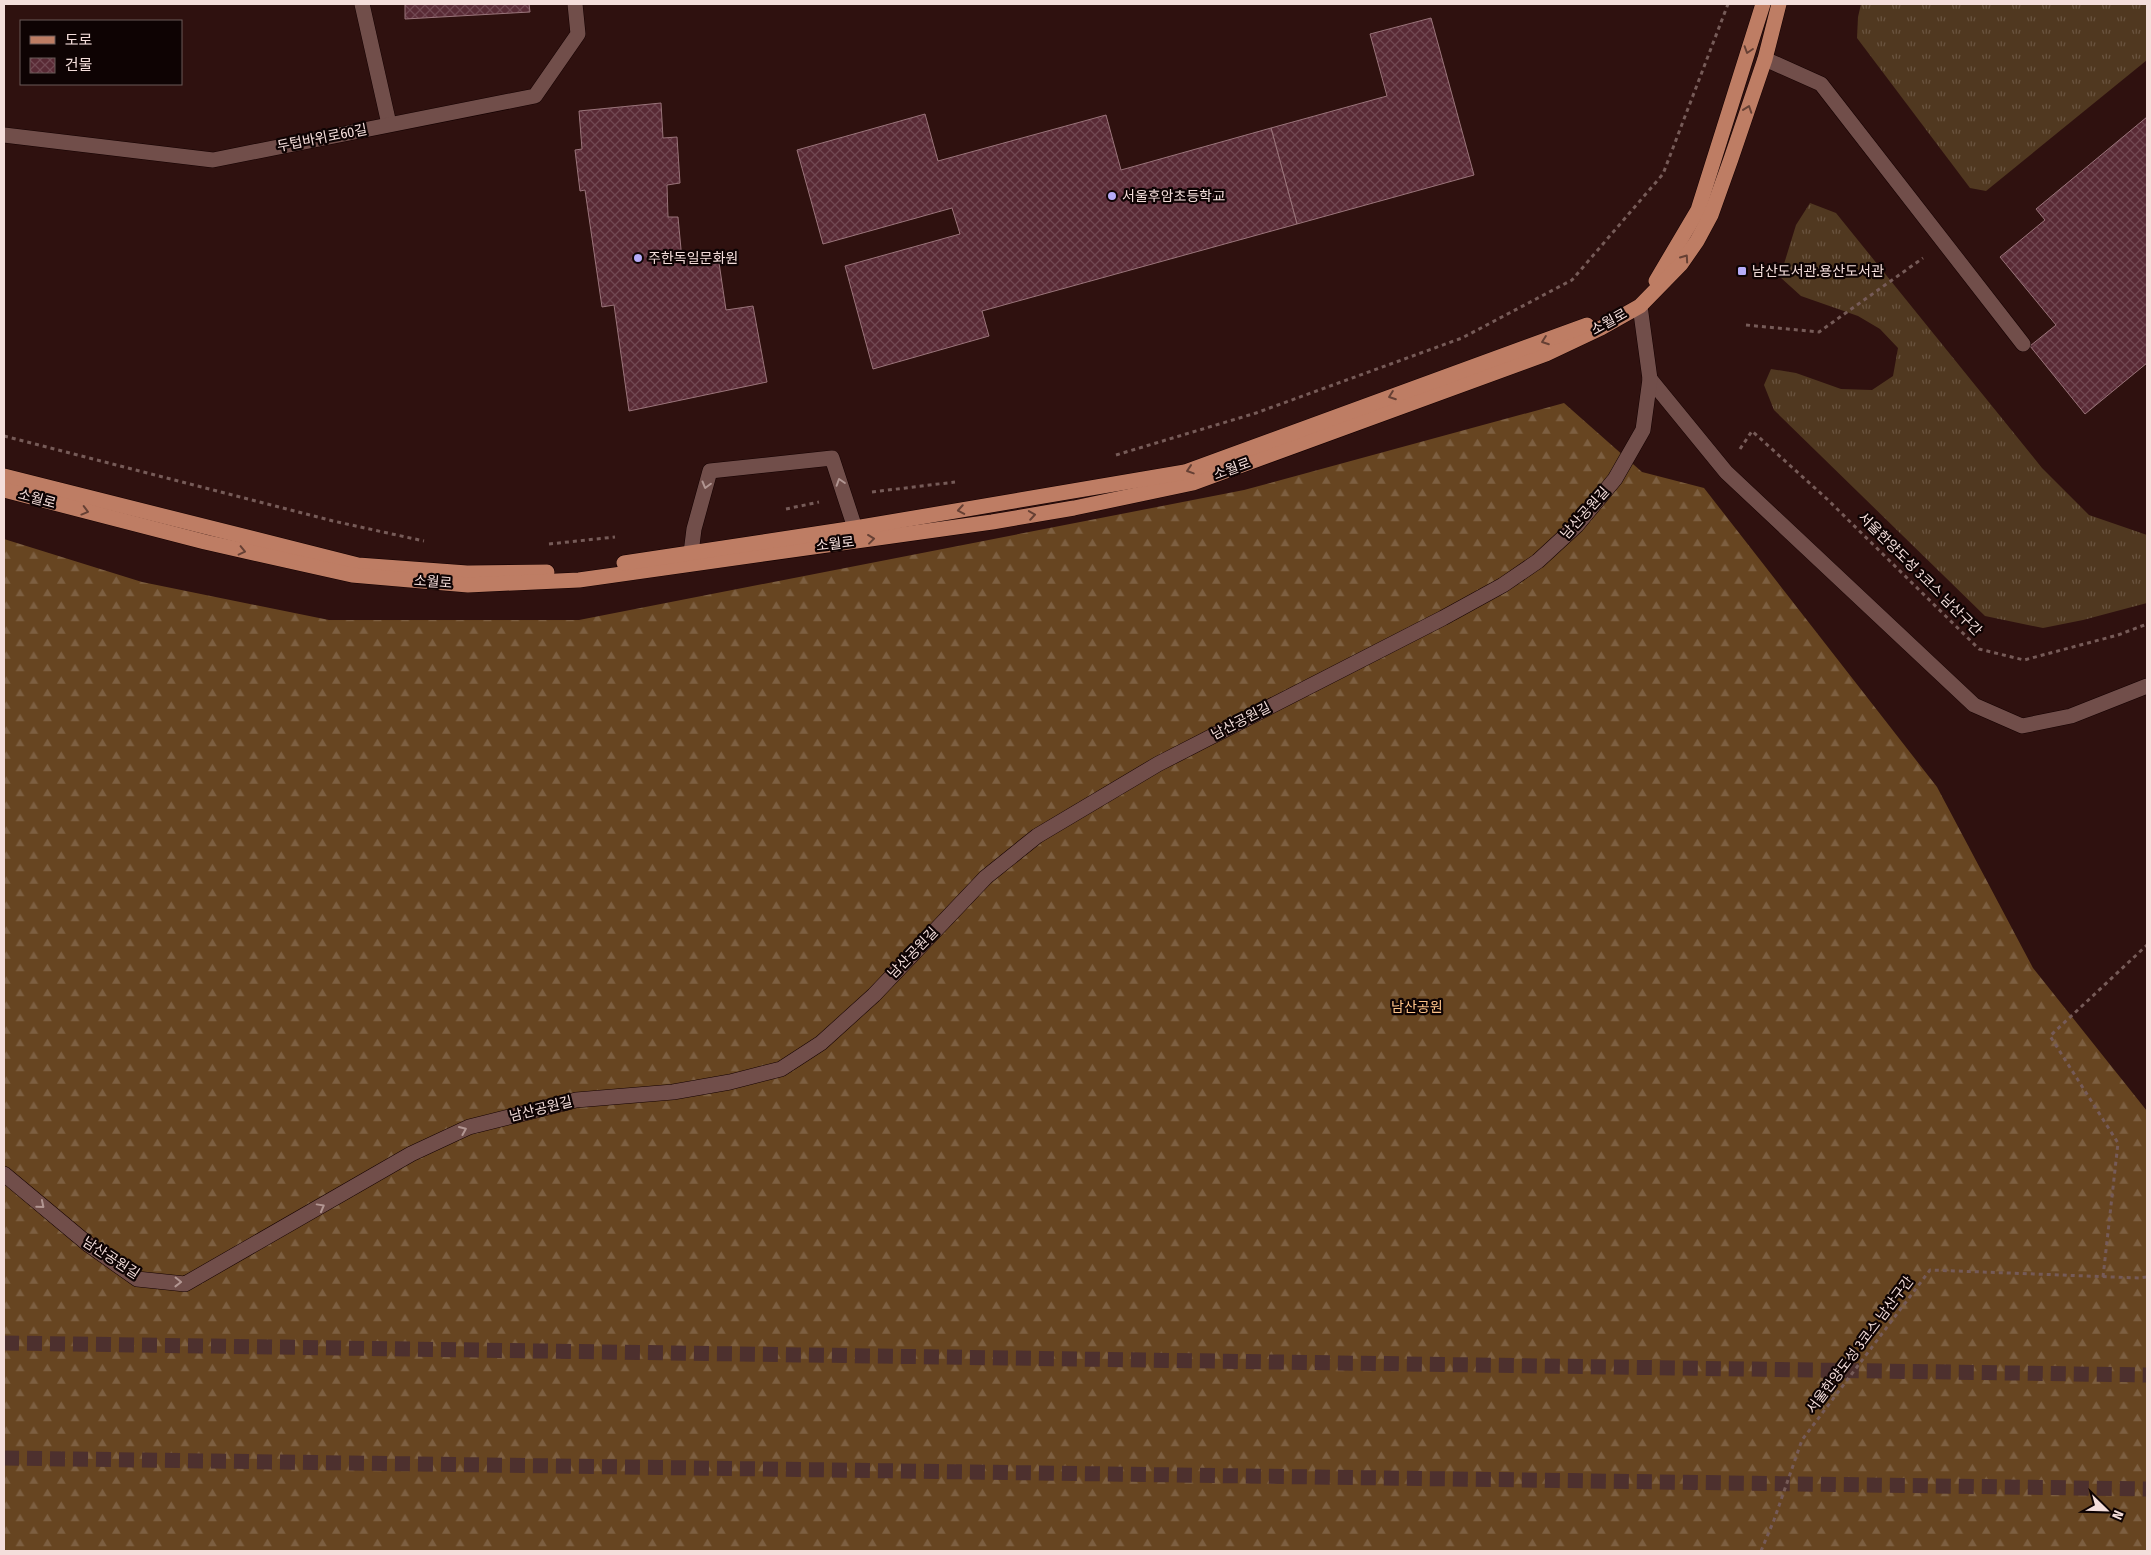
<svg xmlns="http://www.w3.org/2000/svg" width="2151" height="1555" viewBox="0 0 2151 1555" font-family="'Fira Sans Condensed','Noto Sans KR',sans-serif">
	<defs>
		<pattern id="grass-tufts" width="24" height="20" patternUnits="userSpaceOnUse" patternTransform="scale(1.25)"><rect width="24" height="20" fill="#503820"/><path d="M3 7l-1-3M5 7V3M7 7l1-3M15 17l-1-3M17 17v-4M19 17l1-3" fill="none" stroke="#6a5440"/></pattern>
		<pattern id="forest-firs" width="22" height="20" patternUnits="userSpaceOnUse" patternTransform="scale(1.25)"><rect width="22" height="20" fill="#674521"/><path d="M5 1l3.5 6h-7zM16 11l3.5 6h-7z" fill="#7d5f41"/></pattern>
		<pattern id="building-cross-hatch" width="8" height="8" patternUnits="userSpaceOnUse" patternTransform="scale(1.25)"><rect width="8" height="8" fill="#592a35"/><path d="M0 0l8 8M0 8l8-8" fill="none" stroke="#714852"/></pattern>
	</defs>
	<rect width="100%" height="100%" fill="#2f110f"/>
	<g fill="url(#grass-tufts)">
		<polygon points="1861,4 2147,4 2147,60 1986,191 1970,188 1857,38 1858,17"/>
		<polygon points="1810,203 1836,213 2042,468 2089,515 2147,535 2147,603 2083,620 2043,628 1985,616 1774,410 1764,385 1771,369 1796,373 1841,389 1872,390 1893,376 1898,348 1880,329 1858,316 1801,296 1780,277 1796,225"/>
	</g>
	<polygon fill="url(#forest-firs)" points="1564,403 1642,472 1704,488 1937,787 2033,968 2147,1111 2147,1551 4,1551 4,539 142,582 329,620 579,620 1244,490"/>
	<g fill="url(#building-cross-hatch)" stroke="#9a747a">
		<polygon points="405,4 529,4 530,12 405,19"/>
		<polygon points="1431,18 1474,175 1297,224 1271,128 1387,96 1370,34"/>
		<polygon points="661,103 663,138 677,137 680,183 667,185 668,217 678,217 682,260 718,256 726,310 753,306 767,382 629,411 614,305 602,307 585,190 580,191 575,150 582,149 579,111"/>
		<polygon points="925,114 938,161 1106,115 1121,170 1271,128 1297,224 982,311 989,336 873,369 845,266 960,234 952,208 823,244 797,150"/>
		<polygon points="2147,117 2147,363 2085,414 2030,346 2056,325 2000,257 2045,220 2036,209"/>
	</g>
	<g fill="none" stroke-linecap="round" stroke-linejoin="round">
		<g stroke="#4d302e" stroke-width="15" stroke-dasharray="15 8" stroke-linecap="butt">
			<polyline points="4,1343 2147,1375"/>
			<polyline points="4,1458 2147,1489"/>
		</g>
		<g stroke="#150000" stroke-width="16">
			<g id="minor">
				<polyline points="362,4 389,124"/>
				<polyline points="1765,59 1821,84 2023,344"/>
				<polyline points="4,135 213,160 535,96 578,34 575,4"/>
				<polyline points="1650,379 1726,472 1974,705 2022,726 2071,716 2147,686"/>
				<polyline points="691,553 694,529 710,471 832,458 855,528"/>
				<polyline points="4,1174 89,1245 137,1279 185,1284 411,1154 469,1127 576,1100 673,1092 730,1082 781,1069 821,1043 874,995 986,877 1037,836 1158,764 1443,618 1503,585 1538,561 1577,525 1615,479 1643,430 1650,379 1640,306"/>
			</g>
		</g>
		<g stroke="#150000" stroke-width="16">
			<g id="major">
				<polyline points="1656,281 1698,210 1763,4"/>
				<polyline points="4,476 358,565 467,573 547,572"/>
				<polyline points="4,490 205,542 352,575 468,585 579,580 992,522 1074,508 1193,483 1546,354 1601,328 1640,306 1681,264 1697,241 1711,215 1731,159 1765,59 1779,4"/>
				<polyline points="624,563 855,528 1185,472 1587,325"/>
			</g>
		</g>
		<g stroke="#765b58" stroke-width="3" stroke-dasharray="4 4" stroke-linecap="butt">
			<polyline points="1746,325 1819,332 1923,258"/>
			<polyline points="4,436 333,521 424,541"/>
			<polyline points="1740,449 1752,431 1827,499 1979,649 2024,660 2118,635 2147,624"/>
			<polyline points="1116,455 1256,413 1462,338 1572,280 1663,174 1728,4"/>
			<polyline points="872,492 955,482"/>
			<polyline points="786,509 819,502"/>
			<polyline points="549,544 615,537"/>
			<polyline points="2103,1277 2118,1143 2050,1036 2147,945"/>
			<polyline points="1761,1551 1774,1520 1802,1440 1930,1270 2139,1278 2147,1277"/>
		</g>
		<use href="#minor" stroke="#714e4a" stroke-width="15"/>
		<use href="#major" stroke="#be7d64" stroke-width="15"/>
	</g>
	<defs><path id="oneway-chevron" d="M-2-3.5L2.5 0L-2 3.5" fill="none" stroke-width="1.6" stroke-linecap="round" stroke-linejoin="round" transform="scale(1.25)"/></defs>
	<g stroke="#664034">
		<use href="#oneway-chevron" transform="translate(1748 50) rotate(108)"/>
		<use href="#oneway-chevron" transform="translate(1748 109) rotate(-71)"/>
		<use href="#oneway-chevron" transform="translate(1685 258) rotate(-55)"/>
		<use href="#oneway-chevron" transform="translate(1545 341) rotate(160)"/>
		<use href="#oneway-chevron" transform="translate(1392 396) rotate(160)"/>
		<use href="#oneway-chevron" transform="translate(1190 470) rotate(162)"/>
		<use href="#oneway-chevron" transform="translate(961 510) rotate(170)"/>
		<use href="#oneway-chevron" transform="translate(85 511) rotate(15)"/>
		<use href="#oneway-chevron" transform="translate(1032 515) rotate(-9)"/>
		<use href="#oneway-chevron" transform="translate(871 539) rotate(-7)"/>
		<use href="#oneway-chevron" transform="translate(242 551) rotate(13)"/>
	</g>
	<g stroke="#b29692">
		<use href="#oneway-chevron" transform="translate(840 482) rotate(-108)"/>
		<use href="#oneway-chevron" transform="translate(706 485) rotate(105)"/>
		<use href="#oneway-chevron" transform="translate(463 1130) rotate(-23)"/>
		<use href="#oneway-chevron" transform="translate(41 1205) rotate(40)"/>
		<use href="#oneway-chevron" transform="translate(321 1207) rotate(-29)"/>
		<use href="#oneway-chevron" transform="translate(178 1282) rotate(1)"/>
	</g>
	<g fill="#b6acf8" stroke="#0e0303" stroke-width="2">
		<circle cx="1112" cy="196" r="5"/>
		<circle cx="638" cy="258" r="5"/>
		<rect x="1737" y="266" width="10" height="10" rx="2.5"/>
	</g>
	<g text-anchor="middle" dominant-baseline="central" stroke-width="4.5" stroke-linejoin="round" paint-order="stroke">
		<g font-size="14" fill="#f4dedb" stroke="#0e0303">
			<text transform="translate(322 138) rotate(-11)">두텁바위로60길</text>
			<text transform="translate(1609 322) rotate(-29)">소월로</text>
			<text transform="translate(1232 469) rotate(-20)">소월로</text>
			<text transform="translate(37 499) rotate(15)">소월로</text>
			<text transform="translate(1585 513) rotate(-48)">남산공원길</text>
			<text transform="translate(835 544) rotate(-7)">소월로</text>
			<text transform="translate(1920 574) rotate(45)">서울한양도성 3코스 남산구간</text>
			<text transform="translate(433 582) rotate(4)">소월로</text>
			<text transform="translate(1241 721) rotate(-27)">남산공원길</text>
			<text transform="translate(913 953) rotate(-46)">남산공원길</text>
			<text transform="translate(541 1109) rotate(-14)">남산공원길</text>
			<text transform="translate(111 1258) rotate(33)">남산공원길</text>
			<text transform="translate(1860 1345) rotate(-53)">서울한양도성 3코스 남산구간</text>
		</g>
		<g font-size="14" fill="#f4dedb" stroke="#0e0303" text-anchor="start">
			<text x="1122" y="196">서울후암초등학교</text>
			<text x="648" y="258">주한독일문화원</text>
			<text x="1752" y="271">남산도서관.용산도서관</text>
		</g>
		<g font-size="14" fill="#ffc48a" stroke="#0e0303">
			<text x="1417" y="1007">남산공원</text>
		</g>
	</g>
	<rect width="2151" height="1555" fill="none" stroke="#f4dedb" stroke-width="10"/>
	<rect x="20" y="20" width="162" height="65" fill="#0e0303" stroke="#6a5b59"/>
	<rect x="30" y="36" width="25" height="8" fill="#be7d64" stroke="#6a5b59"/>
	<text x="65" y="45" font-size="15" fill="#f4dedb">도로</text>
	<rect x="30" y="58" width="25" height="15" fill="url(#building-cross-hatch)" stroke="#6a5b59"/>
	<text x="65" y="70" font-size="15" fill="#f4dedb">건물</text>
	<g transform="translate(2106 1510) rotate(113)" stroke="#0e0303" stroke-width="4" paint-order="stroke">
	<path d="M0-4L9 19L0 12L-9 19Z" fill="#f4dedb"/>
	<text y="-8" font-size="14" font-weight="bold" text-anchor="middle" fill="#f4dedb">N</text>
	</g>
</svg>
